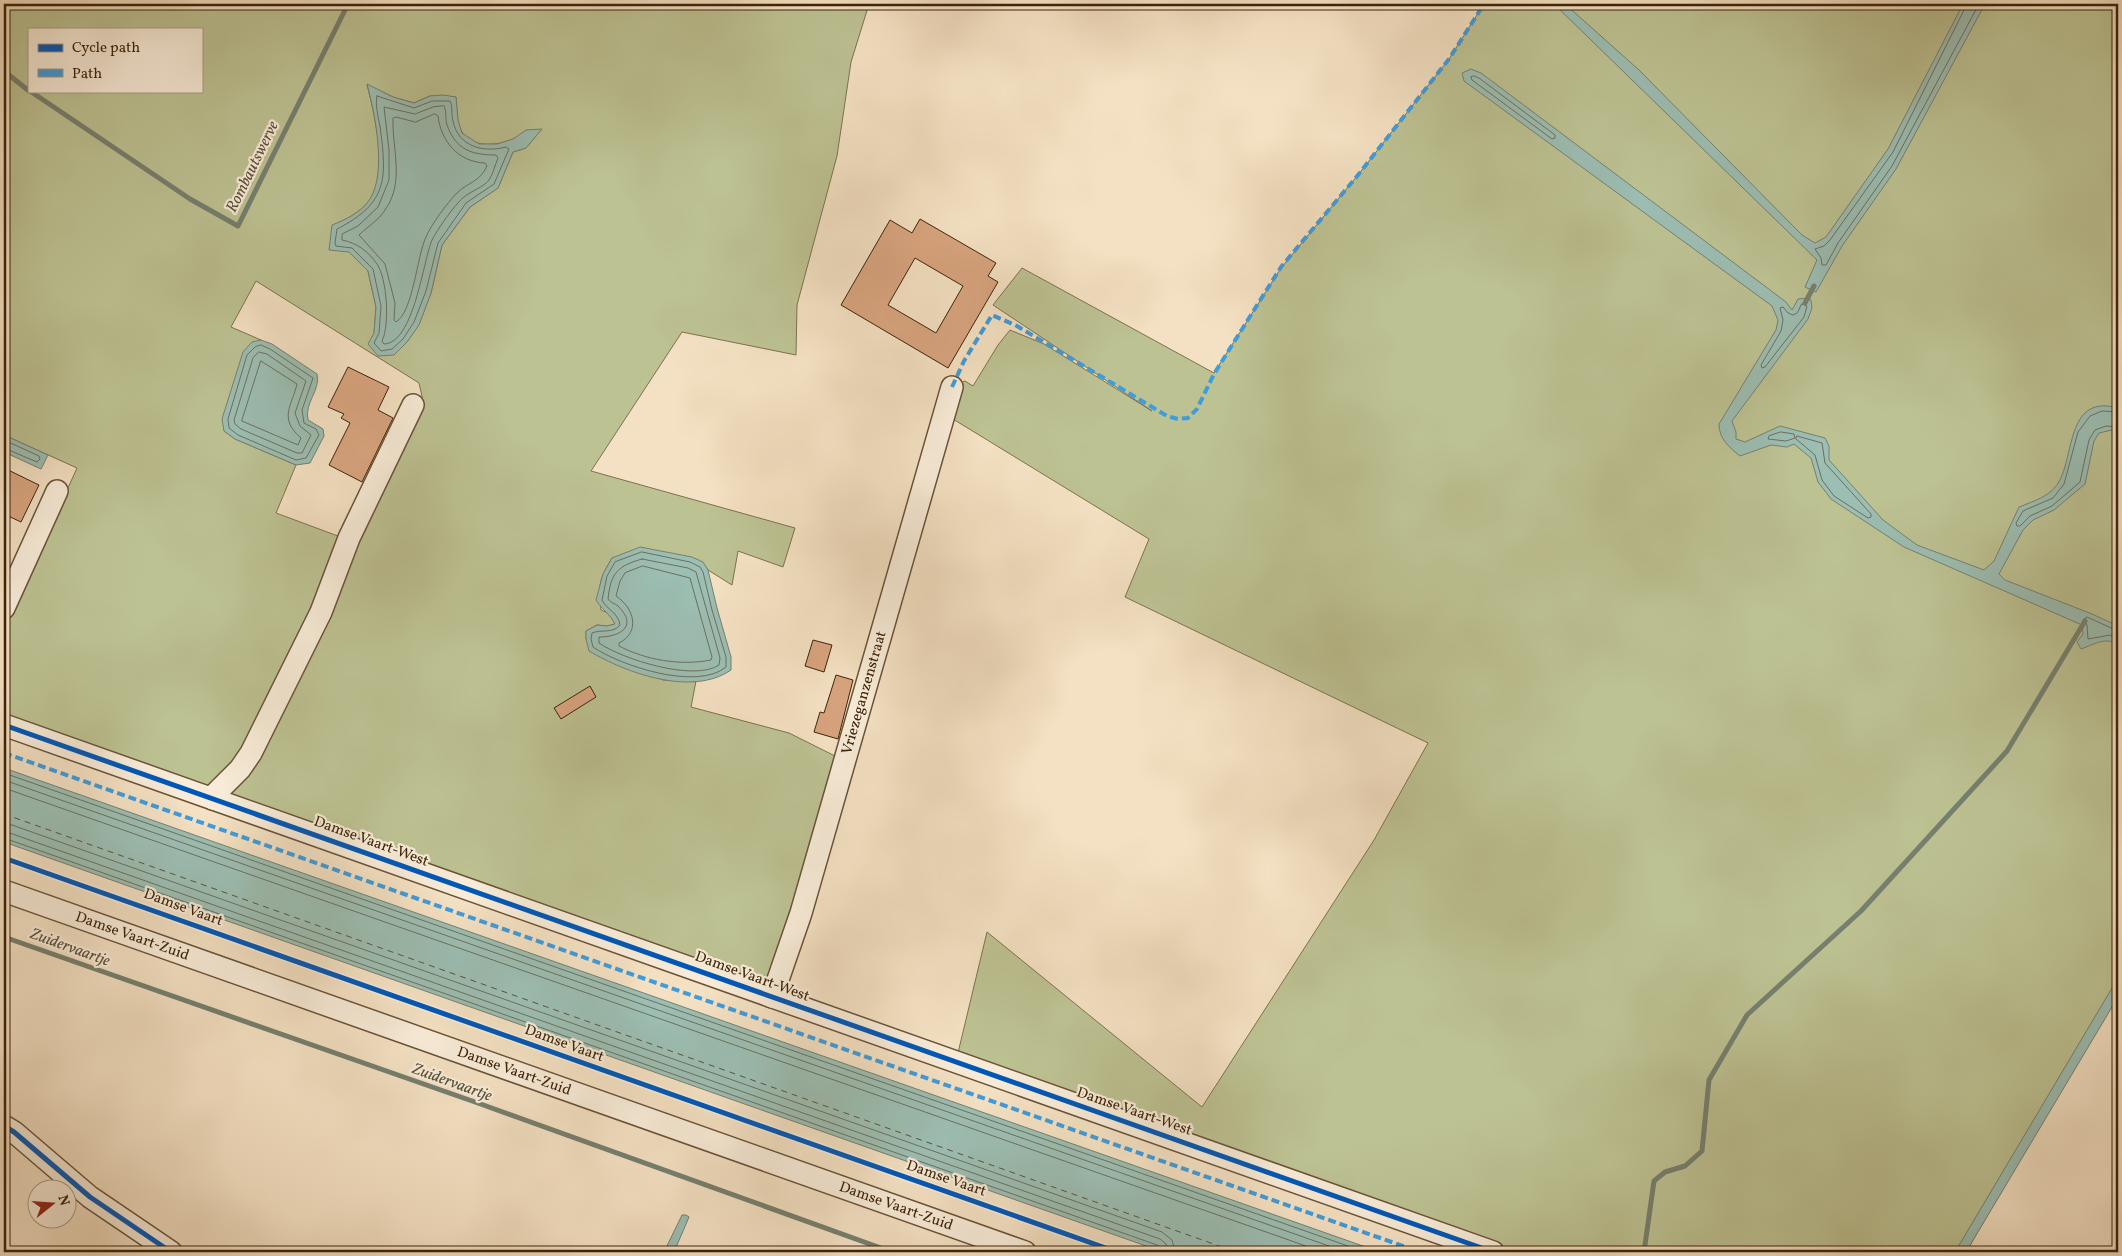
<svg xmlns="http://www.w3.org/2000/svg" width="2122" height="1256" viewBox="0 0 2122 1256" font-family="Vollkorn,serif">
	<rect width="100%" height="100%" fill="#f4e1c3"/>
	<filter id="stains"><feTurbulence type="fractalNoise" baseFrequency=".004" numOctaves="4"/><feColorMatrix values="0 0 0 0 .2 0 0 0 0 .09 0 0 0 0 .02 0 0 0 .5 -.17"/></filter>
	<radialGradient id="worn" r=".72"><stop offset=".6" stop-color="#630" stop-opacity="0"/><stop offset="1" stop-color="#630" stop-opacity=".3"/></radialGradient>
	<g fill="#bdc293" stroke="#7c724e" fill-rule="evenodd">
		<path d="M 4,4 L 869,4 L 851,62 L 837,156 L 797,305 L 796,355 L 682,332 L 591,471 L 795,528 L 783,567 L 738,551 L 732,585 L 708,570 L 702,562 L 612,558 C 599,580 598,585 601,610 L 610,614 L 615,624 L 607,626 L 597,625 L 586,631 L 586,639 L 663,680 L 696,681 L 691,707 L 789,733 L 841,759 L 769,977 L 759,983 L 4,721 L 4,629 L 77,468 L 4,435 ZM 29,29 L 201,29 L 201,91 L 29,91 ZM 367,85 L 393,97 L 414,103 L 430,96 L 456,97 C 457,108 456,122 462,132 C 472,148 497,146 513,139 C 527,133 523,131 541,130 L 526,148 L 513,152 L 498,188 L 470,207 L 442,245 L 431,293 L 419,324 L 407,342 L 374,333 L 376,307 L 368,271 L 349,252 L 332,226 C 345,220 361,212 370,200 C 388,173 375,114 367,85 ZM 256,281 L 419,383 L 423,401 L 354,542 L 276,513 L 296,465 L 235,439 L 224,431 L 252,343 L 261,340 L 231,327 Z"/>
		<polygon points="1484,4 2118,4 2118,992 1966,1252 1500,1252 957,1057 987,932 1202,1107 1374,840 1428,743 1125,597 1149,539 948,416 960,383 965,381 973,386 998,345 1010,330 1044,344 1152,411 993,305 1022,268 1214,373 1281,268 1358,175 1449,59"/>
	</g>
	<g fill="#9cbeb3" stroke="#76806f">
		<polygon points="1554,4 1565,4 1639,70 1802,235 1815,243 1826,237 1888,149 1963,4 1985,4 1896,169 1842,246 1816,292 1805,287 1817,260"/>
		<path d="M 1471,69 L 1481,73 L 1786,302 L 1792,310 L 1798,299 L 1808,298 L 1811,300 L 1812,308 L 1808,319 L 1732,421 L 1736,432 L 1736,439 L 1745,442 L 1780,426 L 1825,438 L 1829,446 L 1829,460 L 1883,520 L 1917,545 L 1984,570 L 1994,561 L 2019,507 C 2034,501 2052,496 2060,480 C 2074,452 2068,394 2118,408 L 2118,432 L 2112,430 L 2099,433 L 2094,441 L 2085,484 L 2054,510 L 2033,520 L 2023,530 L 1999,574 L 2005,580 L 2092,614 L 2118,626 L 2118,644 C 2104,637 2095,644 2081,649 L 2077,642 L 2083,634 L 2082,625 L 1904,547 L 1831,499 L 1818,482 L 1811,458 L 1794,444 L 1787,447 L 1771,445 L 1740,456 C 1729,447 1719,439 1719,424 L 1776,330 L 1778,320 L 1772,306 L 1464,81 L 1462,73 Z"/>
		<path d="M 367,84 L 393,97 L 414,103 L 430,96 L 443,95 L 456,97 L 458,120 L 462,133 L 479,144 L 497,144 L 513,139 L 526,130 L 542,129 L 526,148 L 513,152 L 498,188 L 470,207 L 442,245 L 431,293 L 419,325 L 407,342 L 394,355 L 378,356 L 368,344 L 374,333 L 376,307 L 368,271 L 349,252 L 329,250 L 332,225 C 345,220 362,212 370,199 C 387,172 375,114 367,84 Z"/>
		<path d="M 261,340 L 272,344 L 317,374 C 321,390 304,403 308,420 L 323,429 L 324,436 L 310,463 L 296,465 L 235,439 L 224,431 L 222,419 L 243,352 L 252,342 Z"/>
		<polygon points="4,435 48,455 41,469 4,452"/>
		<path d="M 640,547 L 692,557 L 703,562 L 708,570 L 717,608 L 731,657 L 731,670 C 692,697 626,673 589,651 L 586,639 L 586,631 L 597,625 L 607,626 L 615,624 C 610,614 602,610 596,600 L 603,574 L 612,558 Z"/>
		<polygon points="4,768 1380,1252 1163,1252 4,842"/>
		<polygon points="2118,978 2118,997 1966,1252 1955,1252"/>
		<polygon points="682,1215 686,1215 689,1217 674,1252 664,1252"/>
	</g>
	<g fill="none" stroke-linecap="round" stroke-linejoin="round">
		<g stroke="#6c705e" stroke-width="1">
			<polyline points="1967,4 1893,152 1830,240 1824,246 1815,249 1821,258 1822,265 1826,265 1838,243 1892,166 1979,4"/>
			<polygon points="1474,76 1479,78 1555,135 1555,138 1552,139 1472,80 1471,77"/>
			<path d="M 377,96 L 414,108 L 432,101 L 450,101 C 453,107 451,114 453,121 C 458,147 484,153 506,147 L 509,149 L 494,184 L 466,203 L 438,243 L 426,291 L 414,322 L 403,339 L 392,349 L 381,351 L 374,343 L 379,333 L 381,306 L 373,269 L 352,248 L 336,246 L 335,243 L 337,229 C 388,203 387,179 380,126 C 378,117 375,104 377,96 Z"/>
			<path d="M 444,106 C 447,112 445,119 447,125 C 456,150 472,155 496,155 L 498,158 C 495,165 493,174 489,180 C 484,187 471,191 464,197 C 455,204 437,230 432,240 C 423,261 414,343 384,344 L 382,341 C 390,325 387,278 377,264 C 368,251 357,243 342,240 L 342,234 L 358,226 L 378,207 L 389,180 L 389,150 L 384,107 L 415,114 L 433,107 Z"/>
			<path d="M 435,114 L 438,116 C 441,141 458,162 485,163 L 487,166 C 480,182 468,182 457,193 C 447,203 431,225 426,237 C 417,256 413,312 396,322 L 394,320 L 395,303 L 385,264 L 359,235 C 367,227 379,220 385,210 C 405,182 392,150 393,118 L 396,117 L 415,122 Z"/>
			<polygon points="1802,304 1807,306 1804,317 1765,367 1762,368 1761,365 1781,331 1783,320 1780,308 1783,307 1788,313 1793,315 1797,313"/>
			<polygon points="261,345 270,349 313,378 302,410 304,423 316,429 319,435 306,458 296,460 238,435 229,428 228,419 247,355 255,347"/>
			<polygon points="259,352 267,354 306,381 295,413 300,426 311,435 302,453 297,453 241,429 235,424 234,420 253,358"/>
			<path d="M 261,361 L 297,384 C 292,406 278,418 301,438 L 298,445 L 242,421 Z"/>
			<polyline points="2118,412 2102,411 2090,416 2078,432 2064,484 2053,498 2023,511 2016,523 2017,526 2020,526 2030,516 2052,506 2080,482 2089,440 2095,430 2106,426 2118,427"/>
			<polygon points="1781,432 1794,434 1795,438 1786,441 1768,439 1769,436"/>
			<polygon points="1797,436 1822,443 1825,463 1871,514 1871,517 1868,518 1834,496 1822,480 1815,455 1796,439"/>
			<polyline points="4,440 39,456 40,459 37,462 4,448"/>
			<path d="M 642,552 L 690,562 L 700,567 L 703,572 L 712,610 L 726,657 L 726,667 C 697,691 621,666 593,647 L 591,639 L 592,633 C 601,629 613,634 620,625 C 618,612 607,610 602,600 L 607,576 L 615,562 Z"/>
			<path d="M 642,559 L 688,568 L 696,572 L 720,658 L 719,665 C 694,682 622,659 599,643 L 599,637 C 619,637 639,627 618,606 C 614,603 611,603 608,599 C 611,572 618,566 642,559 Z"/>
			<path d="M 643,566 L 690,578 L 712,657 L 711,660 C 680,666 646,660 619,646 L 619,643 C 641,632 634,608 616,596 L 620,581 L 625,573 Z"/>
			<polyline points="2118,631 2087,617 2084,619 2087,625 2088,639 2110,635 2118,639"/>
			<polyline points="4,773 1365,1252"/>
			<polyline points="4,780 1346,1252"/>
			<polyline points="4,788 1323,1252"/>
			<polyline points="4,824 12,825 1162,1232 1172,1240 1175,1252"/>
			<polyline points="4,831 1160,1239 1166,1244 1168,1252"/>
			<polyline points="4,838 1157,1245 1161,1248 1162,1252"/>
		</g>
		<g stroke="#76806f" stroke-width="5">
			<polyline points="4,71 29,91"/>
			<polyline points="30,91 190,199 238,226 348,4"/>
			<polyline points="1805,303 1814,286"/>
			<polyline points="4,937 475,1102 892,1252"/>
			<polyline points="1644,1252 1654,1181 1665,1172 1685,1166 1702,1151 1709,1080 1747,1015 1861,911 2007,751 2085,621"/>
		</g>
		<polyline stroke="#59523c" stroke-width="1" stroke-dasharray="6 5" stroke-linecap="butt" points="4,814 1236,1252"/>
	</g>
	<g fill="#d8a47f" stroke="#3c2309" fill-rule="evenodd">
		<path d="M 920,219 L 996,263 L 988,276 L 998,282 L 948,368 L 841,305 L 890,220 L 912,233 ZM 915,258 L 963,286 L 936,333 L 888,305 Z"/>
		<polygon points="348,367 389,387 378,410 393,418 362,482 329,465 350,423 341,418 344,414 328,407"/>
		<polygon points="4,468 39,485 21,522 4,514"/>
		<polygon points="813,640 832,645 824,672 805,666"/>
		<polygon points="836,675 853,680 838,739 814,732 820,712 824,713"/>
		<polygon points="590,686 596,697 561,719 554,708"/>
	</g>
	<g fill="none" stroke-linecap="round" stroke-linejoin="round">
		<g stroke="#6a5238" stroke-width="24">
			<g id="minor">
				<polyline points="4,608 57,491"/>
				<polyline points="4,725 1493,1252"/>
				<polyline points="213,799 216,793 240,769 251,753 321,612 349,538 413,405"/>
				<path id="s1" d="M 4,891 L 1025,1252"/>
				<path id="s2" d="M 772,997 L 801,913 L 952,387"/>
				<polyline points="4,1126 14,1132 90,1197 171,1252"/>
			</g>
		</g>
		<use href="#minor" stroke="#f8ecd8" stroke-width="21"/>
		<g stroke="#3f9cdd" stroke-width="4" stroke-dasharray="8 4" stroke-linecap="butt">
			<polyline points="952,387 964,361 992,315 1017,326 1167,416 1178,419 1188,418 1197,409 1214,374 1281,267 1358,175 1449,59 1484,4"/>
			<polyline points="4,753 1420,1252"/>
		</g>
		<g stroke="#f8ecd8" stroke-width="8">
			<g id="cycleway">
				<polyline points="4,725 1493,1252"/>
				<polyline points="4,858 1117,1252"/>
				<polyline points="4,1126 14,1132 90,1197 171,1252"/>
			</g>
		</g>
		<use href="#cycleway" stroke="#0057b8" stroke-width="5"/>
	</g>
	<g text-anchor="middle" dominant-baseline="central" stroke-width="4.5" stroke-linejoin="round" paint-order="stroke">
		<g font-size="15" fill="#3c2309" stroke="#f8ecd8">
			<text stroke="none"><textPath href="#s2" startOffset="318">Vriezeganzenstraat</textPath></text>
			<text transform="translate(371 842) rotate(20)">Damse Vaart-West</text>
			<text transform="translate(183 908) rotate(20)">Damse Vaart</text>
			<text stroke="none"><textPath href="#s1" startOffset="136">Damse Vaart-Zuid</textPath></text>
			<text transform="translate(752 977) rotate(20)">Damse Vaart-West</text>
			<text transform="translate(564 1044) rotate(20)">Damse Vaart</text>
			<text stroke="none"><textPath href="#s1" startOffset="541">Damse Vaart-Zuid</textPath></text>
			<text transform="translate(1134 1112) rotate(19)">Damse Vaart-West</text>
			<text transform="translate(946 1179) rotate(19)">Damse Vaart</text>
			<text stroke="none"><textPath href="#s1" startOffset="946">Damse Vaart-Zuid</textPath></text>
		</g>
		<g font-size="16" font-style="italic" fill="#59523c" stroke="#f8ecd8">
			<text transform="translate(253 167) rotate(-64)">Rombautswerve</text>
			<text transform="translate(70 948) rotate(20)">Zuidervaartje</text>
			<text transform="translate(452 1083) rotate(20)">Zuidervaartje</text>
		</g>
	</g>
	<rect width="2122" height="1256" fill="none" stroke="#f4e1c3" stroke-width="20"/>
	<rect x="5" y="5" width="2112" height="1246" fill="none" stroke="#3c2309" stroke-width="2.5"/>
	<rect x="10" y="10" width="2102" height="1236" fill="none" stroke="#3c2309"/>
	<rect x="28" y="28" width="175" height="65" fill="#f8ecd8" stroke="#ad9c85"/>
	<rect x="38" y="44" width="25" height="8" fill="#0057b8" stroke="#ad9c85"/>
	<text x="72" y="52" font-size="15" fill="#3c2309">Cycle path</text>
	<rect x="38" y="69" width="25" height="8" fill="#3f9cdd" stroke="#ad9c85"/>
	<text x="72" y="78" font-size="15" fill="#3c2309">Path</text>
	<g transform="translate(52 1204) rotate(73)"><circle r="24" fill="#f8ecd8" stroke="#ad9c85"/>
	<path d="M0-4L9 19L0 12L-9 19Z" fill="#8f2418"/>
	<text y="-8" font-size="14" font-weight="bold" text-anchor="middle" fill="#3c2309">N</text>
	</g>
	<rect width="100%" height="100%" filter="url(#stains)"/>
	<rect width="100%" height="100%" fill="url(#worn)"/>
</svg>
